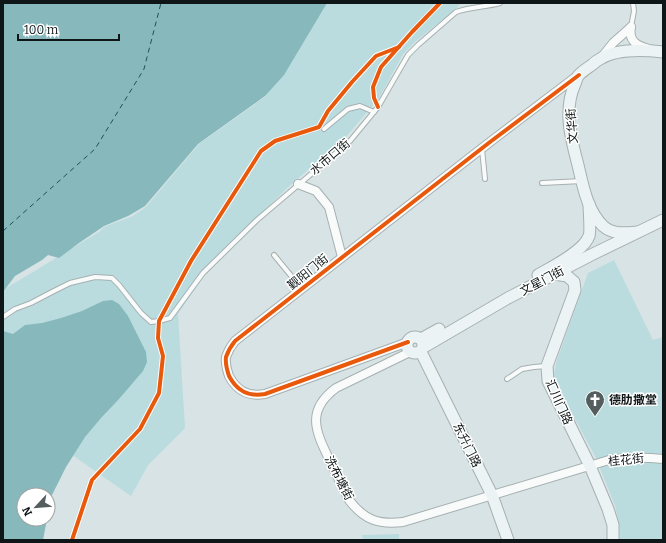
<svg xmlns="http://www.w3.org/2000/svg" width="666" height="543" viewBox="0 0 666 543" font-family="Bitter,'Noto Sans SC',serif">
	<rect width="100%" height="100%" fill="#d7e3e4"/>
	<g fill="#badcdf">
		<polygon points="313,3 461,3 457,8 416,41 403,54 379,98 346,137 286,189 255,220 205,274 178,314 185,428 148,465 131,496 65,450 3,342 3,290 99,232 104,227 133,216 146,207 199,144 265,97 272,73"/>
		<polygon points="614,260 653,340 663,337 663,540 620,540 619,524 615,505 594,454 556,384 554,374 557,360 588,273"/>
		<polygon points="399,534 399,540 363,540 362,535"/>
	</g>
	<g fill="#86b8bc">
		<polygon points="3,3 327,3 284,75 265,96 198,144 145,206 128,216 104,226 79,243 59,258 48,255 42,260 15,276 3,292"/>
		<polygon points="112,300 119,304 128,316 146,352 147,362 143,371 119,399 101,418 85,437 66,467 52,495 48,512 48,495 24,495 24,519 47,519 43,540 3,540 3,331 13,334 25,325 42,323 61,318 82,311 103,301"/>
	</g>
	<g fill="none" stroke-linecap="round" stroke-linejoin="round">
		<polyline stroke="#1b5459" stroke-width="1" stroke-dasharray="5 4" stroke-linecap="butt" points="3,231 95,149 144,69 161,3"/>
		<g stroke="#a7b0b1" stroke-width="6">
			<g id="lane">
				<polyline points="631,27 634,11 633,3"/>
				<polyline points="324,129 348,109 360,106 374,112"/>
				<polyline points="482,149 485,179"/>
				<polyline points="542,183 582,181"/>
				<polyline points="274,255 302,289"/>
				<path d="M 3,317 L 15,309 L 31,303 L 52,292 L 70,283 L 95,277 L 112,278 L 119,285 L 141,313 L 151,322 L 159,321 L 170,318 L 203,273 L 257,220 L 350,141 L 378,107 L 408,55 L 418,45 L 456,12 C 470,7 486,7 500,3"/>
				<polyline points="507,379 522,369 534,367 547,366"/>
			</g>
		</g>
		<g stroke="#a7b0b1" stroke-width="10">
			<g id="street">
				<path d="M 631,27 C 628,41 637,46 649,49"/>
				<polyline points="601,58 613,43 631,27"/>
				<polyline points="298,184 316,191 329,207 342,257"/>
				<path d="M 408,342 L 265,394 C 248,397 237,391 229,376 C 227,370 225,364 226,357 C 228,351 231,346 235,341 L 472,156 L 490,142 L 577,76"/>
				<path d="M 410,352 L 336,388 C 305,411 316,432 330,461 C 336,474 343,487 349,500 C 364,520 379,525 403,522 L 609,460 C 629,457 643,457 663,459"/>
			</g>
		</g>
		<g stroke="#a7b0b1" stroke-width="13">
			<g id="secondary">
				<path d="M 638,232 C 626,233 613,235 603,226 C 587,210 583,186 578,165 C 571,139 563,110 575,84 C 576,81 577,78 578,76 C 582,71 588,68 593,64 C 595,62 598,60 600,59 C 616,49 645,50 663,52"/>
				<polyline points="554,274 567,276 574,282 575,290 547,366 548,381 590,466 608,509 613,525 613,540"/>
				<path d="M 538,275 C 552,267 584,251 589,236 C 591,231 589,211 589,204"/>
				<circle cx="415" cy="345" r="8"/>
				<polyline points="421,339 439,329"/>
				<polyline points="424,347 508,298 591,255 663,220"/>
				<polyline points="421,352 492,495 508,540"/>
			</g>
		</g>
		<use href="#lane" stroke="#f9fbfb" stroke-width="4"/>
		<use href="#street" stroke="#f9fbfb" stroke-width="8"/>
		<use href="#secondary" stroke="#ebf3f4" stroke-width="11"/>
		<g stroke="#fff" stroke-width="6">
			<g id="cycleway">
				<polyline points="378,107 374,98 373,87 381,67 412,32 440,3"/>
				<path d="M 408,342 L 265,394 C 248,397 237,391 229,376 C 227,370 225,364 226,357 C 228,351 231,346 235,341 L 472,156 L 490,142 L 579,75"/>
				<polyline points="72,540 92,480 140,429 159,393 163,356 158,338 159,321 191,261 261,151 275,141 319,127 328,111 352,82 376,56 399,47"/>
			</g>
		</g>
		<use href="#cycleway" stroke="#e8590c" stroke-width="4"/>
	</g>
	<defs>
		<g id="church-pin" transform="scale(1)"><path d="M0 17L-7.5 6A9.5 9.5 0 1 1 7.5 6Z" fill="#555e5f" stroke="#fff"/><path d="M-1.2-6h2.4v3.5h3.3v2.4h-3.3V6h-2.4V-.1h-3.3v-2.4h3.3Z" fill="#fff"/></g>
	</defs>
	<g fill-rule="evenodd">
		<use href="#church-pin" x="595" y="400"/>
	</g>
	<g text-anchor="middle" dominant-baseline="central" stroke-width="3" stroke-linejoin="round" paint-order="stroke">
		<g font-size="12" fill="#0f1617" stroke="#fff">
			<text transform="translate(572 126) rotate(-95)">文华街</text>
			<text transform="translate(330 157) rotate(-40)">水市口街</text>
			<text transform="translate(308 272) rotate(-39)">觐阳门街</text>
			<text transform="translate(542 281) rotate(-28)">文星门街</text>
			<text transform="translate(559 402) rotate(66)">汇川门路</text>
			<text transform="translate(467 445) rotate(64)">东升门路</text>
			<text transform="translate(626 460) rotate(-6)">桂花街</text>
			<text transform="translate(339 478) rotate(63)">洗布塘街</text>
		</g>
		<g font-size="12" font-weight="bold" fill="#0f1617" stroke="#fff" text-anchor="start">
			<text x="609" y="400">德肋撒堂</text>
		</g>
	</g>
	<rect width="666" height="543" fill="none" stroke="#0f1617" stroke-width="8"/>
	<g transform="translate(36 507) rotate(244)"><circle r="19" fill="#ffffff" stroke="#9fa2a2"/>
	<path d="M0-3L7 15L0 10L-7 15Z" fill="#555e5f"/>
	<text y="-6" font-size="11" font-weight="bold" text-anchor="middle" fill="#0f1617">N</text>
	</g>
	<path d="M18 34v6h101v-6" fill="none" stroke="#0f1617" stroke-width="2"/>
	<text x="24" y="34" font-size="12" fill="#0f1617" stroke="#ffffff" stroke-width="3" paint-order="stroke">100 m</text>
</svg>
